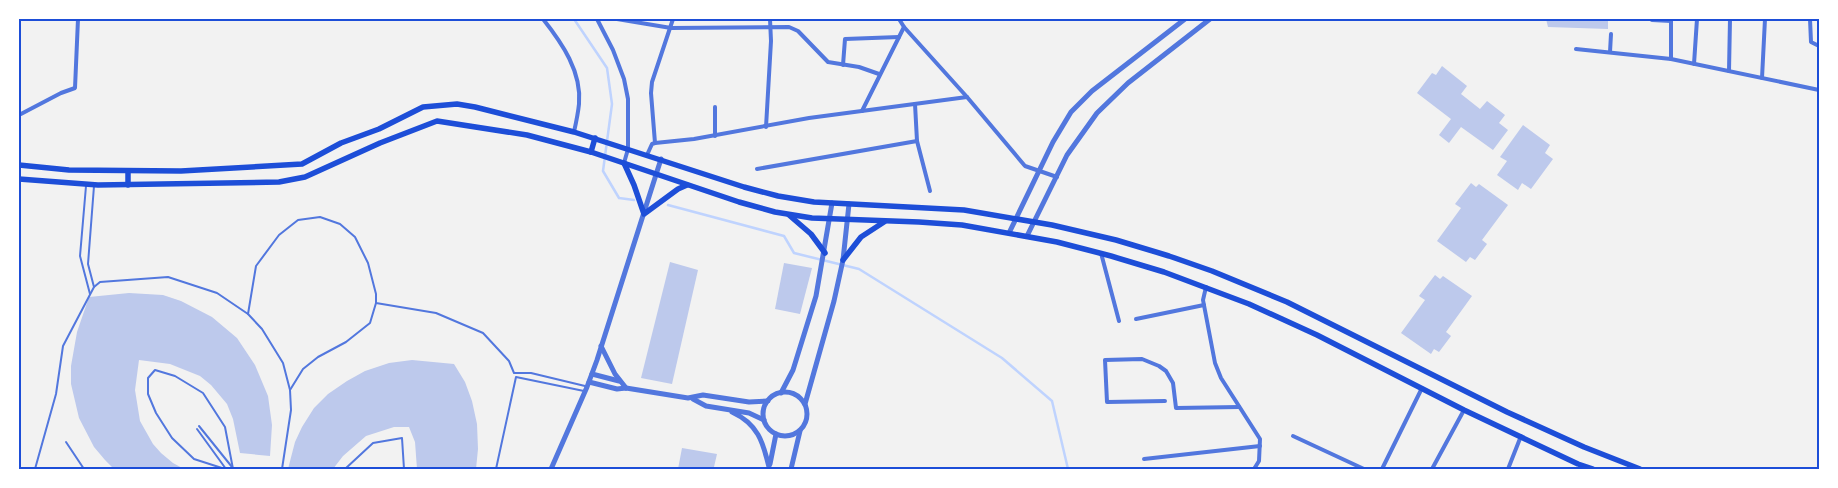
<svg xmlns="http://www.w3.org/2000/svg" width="1838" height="488" viewBox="0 0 1838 488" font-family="Overpass,sans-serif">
	<rect width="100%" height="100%" fill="#f2f2f2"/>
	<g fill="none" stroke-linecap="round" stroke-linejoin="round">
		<g stroke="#bfd3fe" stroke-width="2.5">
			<polyline points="574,19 607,68 612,104 603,171 619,198 634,200"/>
			<polyline points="668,205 784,236 794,253 859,269 1002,358 1052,401 1068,469"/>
		</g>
	</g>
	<g fill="#bdc9ec">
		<polygon points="1546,19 1608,19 1608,29 1548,27"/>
		<polygon points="1442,66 1467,86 1461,94 1480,109 1487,101 1505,115 1499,123 1508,130 1493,150 1461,127 1449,143 1439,135 1451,119 1417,93 1432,73 1436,75"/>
		<polygon points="1523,125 1550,145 1545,153 1553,159 1531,189 1522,183 1518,190 1497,175 1507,161 1500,157"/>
		<polygon points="1471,183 1476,187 1479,184 1508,205 1482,240 1487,244 1475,260 1470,257 1466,262 1437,241 1461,208 1455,204"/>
		<polygon points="670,262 698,270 672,384 641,378"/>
		<polygon points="784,263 812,268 800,314 775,309"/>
		<polygon points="1435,275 1440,279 1443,276 1472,296 1446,332 1451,336 1439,352 1434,349 1431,354 1401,333 1425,300 1419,296"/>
		<polygon points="129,293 163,295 181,301 212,317 237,338 255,365 268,396 272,425 270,456 240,453 233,419 227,404 211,385 200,376 170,364 139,360 135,390 140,421 153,444 161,453 173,463 184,469 114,469 105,460 94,447 79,418 71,384 71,366 77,332 89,297"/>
		<polygon points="412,360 454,364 465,382 472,401 477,424 478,449 476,469 417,469 415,442 409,427 394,427 366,436 343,456 333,469 288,469 295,442 302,427 314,408 328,394 347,381 365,371 389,363"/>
		<polygon points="682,448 717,454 714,467 722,469 678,469"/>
	</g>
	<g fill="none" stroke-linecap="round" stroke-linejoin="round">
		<g stroke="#5277de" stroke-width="2">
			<polyline points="86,186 80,256 90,294"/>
			<polyline points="94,287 88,264 94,186"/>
			<polyline points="248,314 256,266 279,235 298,220 320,217 340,224 355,237 368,263 376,294 376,303 436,313 483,333 509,361 514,373 531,373 585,386"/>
			<polyline points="290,390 303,369 318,357 346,342 370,323 376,303"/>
			<polyline points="199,426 232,467"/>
			<polyline points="197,429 226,469"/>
			<polyline points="66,442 84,469"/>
			<polyline points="35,469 56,394 63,346 94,287 100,282 168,277 217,293 248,314 262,329 283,363 290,390 291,410 282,469"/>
			<polyline points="225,469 194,459 172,438 156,413 148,394 148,378 155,370 175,376 203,393 225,427 233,469"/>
			<polyline points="345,469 373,443 402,438 404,469"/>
			<polyline points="496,469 516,377 584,391"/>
		</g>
		<g stroke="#5277de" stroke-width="4">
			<path d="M 543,19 C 562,43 582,72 579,104 C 578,114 576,123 574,132"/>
			<polyline points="597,19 613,50 624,79 628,99 628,149 624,163"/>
			<polyline points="617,19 671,28 789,27 798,31 828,62 859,67 879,74"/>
			<polyline points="899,19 904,27 967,97 1025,166 1057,177"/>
			<polyline points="1671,19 1671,59"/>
			<polyline points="1810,19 1811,42 1819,46"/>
			<polyline points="1652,20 1671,21"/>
			<polyline points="1576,49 1671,59 1819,90"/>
			<polyline points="1610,52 1611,34"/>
			<polyline points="1694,64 1697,19"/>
			<polyline points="843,65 845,39 899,37"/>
			<polyline points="1729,71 1730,19"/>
			<polyline points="1762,78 1765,19"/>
			<polyline points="915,104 917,141 930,191"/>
			<polyline points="715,107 715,136"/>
			<polyline points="862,111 904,27"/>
			<polyline points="19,115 61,93 75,88 78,19"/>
			<polyline points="766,127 771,41 770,19"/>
			<polyline points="655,143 651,93 652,82 673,19"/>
			<polyline points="647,155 652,144 655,143 694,139 809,118 967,97"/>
			<polyline points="757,169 917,141"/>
			<polyline points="1101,253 1119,321"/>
			<polyline points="1206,287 1203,300 1215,363 1221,378 1260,439 1259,461 1254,469"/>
			<polyline points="1136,319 1204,305"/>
			<polyline points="1165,401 1107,402 1105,360 1142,359 1159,366 1166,371 1173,383 1176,408 1239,407"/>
			<polyline points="1293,436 1364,469"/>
			<polyline points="1144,459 1260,446"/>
			<polyline points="1382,469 1422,388"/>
			<polyline points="1432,469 1464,410"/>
			<polyline points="1508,469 1521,436"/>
		</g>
		<g stroke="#5277de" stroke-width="5">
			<polyline points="1009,233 1053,142 1071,112 1092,91 1185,19"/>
			<polyline points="1027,236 1067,155 1097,113 1128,83 1210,19"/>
			<polyline points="601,346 615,374 626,388"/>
			<polyline points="592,374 619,381"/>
			<polyline points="589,382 617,389 626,388 688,398 703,395 749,402 768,401"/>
			<circle cx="785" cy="414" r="22"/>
			<polyline points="781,393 793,370 816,296 832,203"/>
			<polyline points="693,399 706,406 749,413 764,420"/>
			<polyline points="805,404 834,301 843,260 849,204"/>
			<path d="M 732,412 C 758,424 763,442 769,467"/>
			<polyline points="770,464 776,434"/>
			<polyline points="551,469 587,387 597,360 661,159"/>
			<polyline points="791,469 800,431"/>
		</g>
		<g stroke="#1d4ed8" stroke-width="5.5">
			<polyline points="591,152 595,138"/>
			<polyline points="624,163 634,185 644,214 678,189 687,185"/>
			<polyline points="19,165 69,170 181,171 302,164 341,143 379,129 423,107 457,104 475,107 574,132 744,187 778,196 814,202 964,210 1052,225 1116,240 1169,256 1212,271 1287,302 1507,412 1584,447 1640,469"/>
			<polyline points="128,171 128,185"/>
			<polyline points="19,179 98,185 279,182 305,177 380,143 437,121 527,135 591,152 739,202 775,212 812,218 919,222 962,225 1057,242 1111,256 1164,272 1249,304 1317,335 1464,410 1578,464 1593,469"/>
			<polyline points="789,215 811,234 825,253"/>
			<polyline points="843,260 861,237 884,222"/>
		</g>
	</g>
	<rect width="1838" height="488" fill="none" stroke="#ffffff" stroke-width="40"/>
	<rect x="20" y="20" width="1798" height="448" fill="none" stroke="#1d4ed8" stroke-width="2"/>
</svg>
